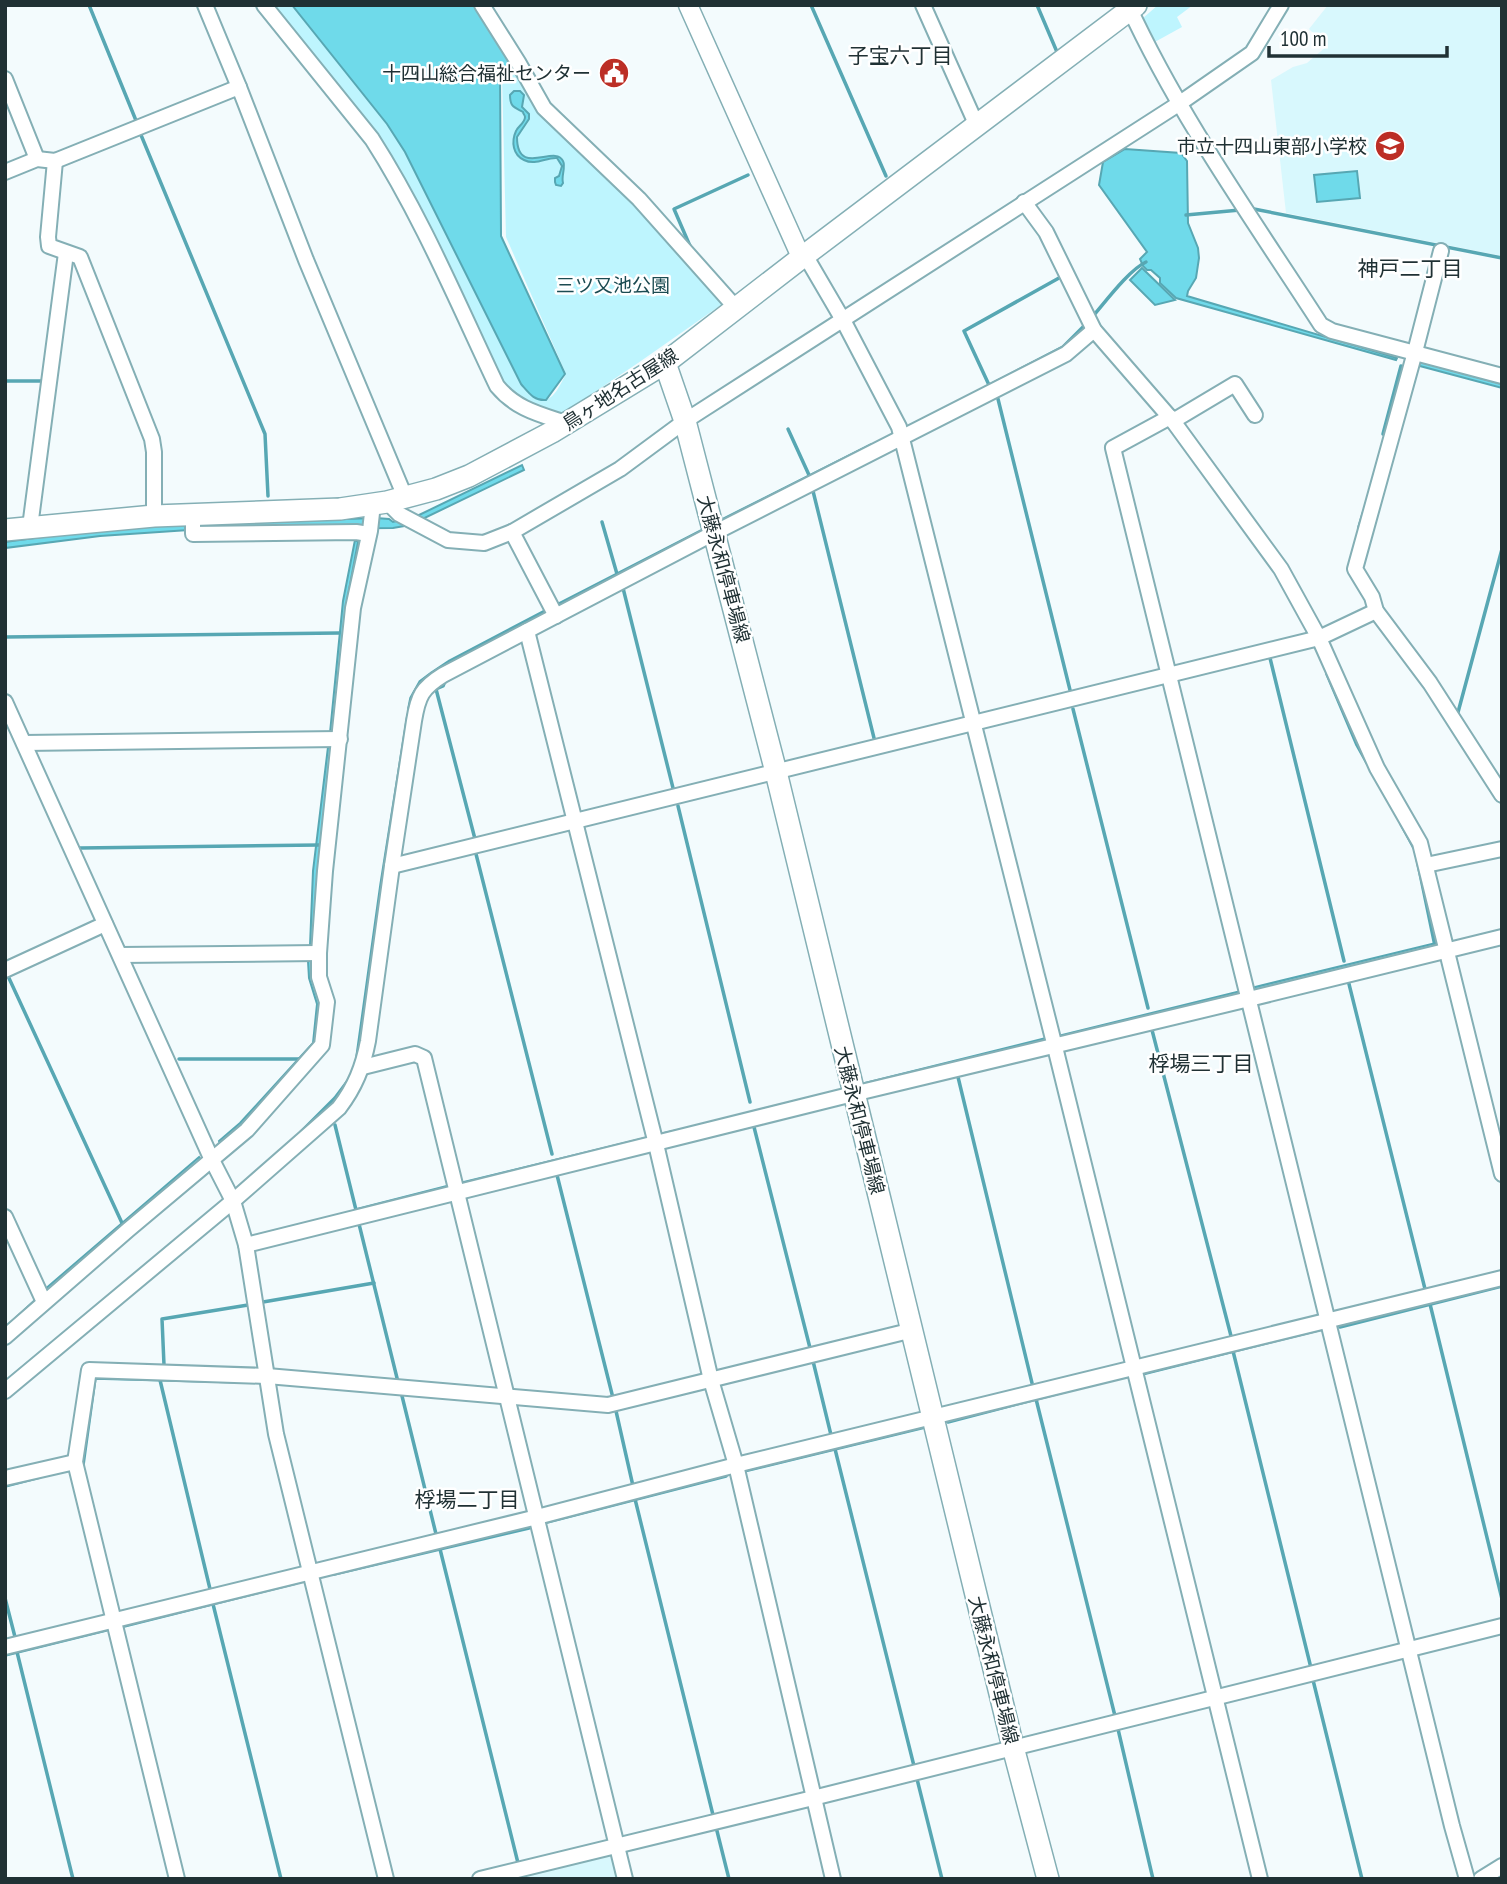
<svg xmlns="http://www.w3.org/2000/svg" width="1507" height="1884" viewBox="0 0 1507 1884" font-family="'PT Sans Narrow','Noto Sans JP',sans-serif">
	<rect width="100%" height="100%" fill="#f3fbfd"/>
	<g fill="#d8f8fd">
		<polygon points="1328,5 1502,5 1502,256 1286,213 1271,80 1293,67 1307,63 1327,46 1309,29"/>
		<polygon points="610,1851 617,1879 525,1879 523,1872"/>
	</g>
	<g fill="#bef5fe">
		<path d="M 269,5 L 292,5 L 387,124 L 405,152 L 521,384 C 524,388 529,395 533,397 C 552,408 559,386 566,374 L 506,237 L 502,76 L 523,62 L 549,108 L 731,298 L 638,363 L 556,418 L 510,396 L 396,172 Z"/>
		<polygon points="1158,5 1193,5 1177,17 1182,27 1153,43 1142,19"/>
	</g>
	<g fill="#6fdaea" stroke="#57a7b3" stroke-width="2">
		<path d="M 292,5 L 477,5 L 512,66 L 500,74 L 501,236 L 565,374 L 546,400 C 534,401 529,393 521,384 L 405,152 L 387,124 Z"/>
		<path d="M 514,91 L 520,91 L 524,95 L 522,107 L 529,114 L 529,119 L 517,137 C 517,178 555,144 563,161 C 566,167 561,176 563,183 L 561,186 L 556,185 L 555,182 L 555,178 L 559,176 L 562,166 L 557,158 C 546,157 536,166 524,160 C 513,155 511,142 516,131 C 518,126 525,123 525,117 C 525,115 523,114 523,112 C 514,107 510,107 510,95 Z"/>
		<polygon points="1125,149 1181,153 1187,161 1188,223 1198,248 1199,258 1196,278 1188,291 1187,296 1397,358 1396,360 1176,298 1160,283 1160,278 1151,270 1147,270 1143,266 1140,259 1147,252 1099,185 1103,162"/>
		<polygon points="1357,171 1360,198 1317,202 1314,175"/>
		<polygon points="1142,268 1175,300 1155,305 1130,280"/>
		<polygon points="1417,361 1502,384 1502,388 1416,365"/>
		<polygon points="522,465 524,470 410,525 393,528 189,530 100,536 5,548 5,542 79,532 189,524 376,518 389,519 393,522 417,516"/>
		<polygon points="355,540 358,542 347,601 334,733 330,733 343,601"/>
		<polygon points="328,747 332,747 314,946 310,946 313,871"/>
		<polygon points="1436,943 1437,948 1252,994 1251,988"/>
		<polygon points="308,961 313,961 321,1004 317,1044 243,1127 221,1146 219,1141 240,1123 313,1043 317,1004 309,978"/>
		<polygon points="1241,991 1242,996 1059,1042 1058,1036"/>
		<polygon points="1046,1038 1047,1044 866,1086 865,1083"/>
		<polygon points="199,1157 201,1161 47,1293 44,1290"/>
	</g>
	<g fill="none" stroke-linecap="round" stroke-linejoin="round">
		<g stroke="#57a7b3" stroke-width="3.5">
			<polyline points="89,5 137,123"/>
			<polyline points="811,5 886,176"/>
			<polyline points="1037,5 1057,52"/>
			<polyline points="141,135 265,434 268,496"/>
			<polyline points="1254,209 1502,258"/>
			<polyline points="1186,215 1240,210"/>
			<polyline points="690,246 674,209 748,175"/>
			<path d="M 1093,316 C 1106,301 1129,270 1146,262"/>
			<polyline points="5,381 44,381"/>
			<polyline points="989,385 964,331 1059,278"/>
			<polyline points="986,387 1063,347 1084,326"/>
			<polyline points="998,399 1070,690"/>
			<polyline points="788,429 809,475"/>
			<polyline points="1383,434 1401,366"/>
			<polyline points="813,491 874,738"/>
			<polyline points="724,519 871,445"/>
			<polyline points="602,522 617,574"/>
			<polyline points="1359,527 1364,511"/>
			<polyline points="623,588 673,788"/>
			<polyline points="557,605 701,531"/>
			<polyline points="5,637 339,633"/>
			<polyline points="1270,658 1344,961"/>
			<polyline points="1327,674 1357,745 1367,763"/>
			<polyline points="445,681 443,686 436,689 475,839"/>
			<polyline points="409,708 411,698 420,682 432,673 450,661 547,610"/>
			<polyline points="1073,709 1148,1008"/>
			<polyline points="1457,716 1502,549"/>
			<polyline points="678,806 750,1102"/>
			<polyline points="1401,824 1414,848"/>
			<polyline points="80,848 319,845"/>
			<polyline points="476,854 552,1154"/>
			<polyline points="1417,859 1435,946"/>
			<polyline points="8,976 122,1223"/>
			<polyline points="1348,980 1425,1289"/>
			<polyline points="1152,1030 1231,1336"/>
			<polyline points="357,1057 381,885 408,715"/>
			<polyline points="179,1059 301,1059"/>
			<polyline points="958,1077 1032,1383"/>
			<polyline points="335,1125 356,1210 446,1187"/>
			<polyline points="754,1127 810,1348"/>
			<polyline points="301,1132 335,1098 350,1078"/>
			<polyline points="663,1134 681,1130"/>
			<polyline points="557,1175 613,1398"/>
			<polyline points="463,1183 644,1139"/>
			<polyline points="359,1224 398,1382"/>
			<polyline points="263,1302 374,1283"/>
			<polyline points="1430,1304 1502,1599"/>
			<polyline points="12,1322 36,1300"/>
			<polyline points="1340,1327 1502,1286"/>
			<polyline points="1233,1351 1311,1668"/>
			<polyline points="813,1361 831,1435"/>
			<polyline points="164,1365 162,1319 248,1305"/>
			<polyline points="1142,1374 1322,1329"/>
			<polyline points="10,1378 69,1329"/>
			<polyline points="160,1380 210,1589"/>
			<polyline points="402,1396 436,1534"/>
			<polyline points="1036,1399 1115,1716"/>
			<polyline points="616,1411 633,1486"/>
			<polyline points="948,1422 1071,1390"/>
			<polyline points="835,1449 914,1766"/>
			<polyline points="83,1465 95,1378 246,1382"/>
			<polyline points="744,1471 925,1427"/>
			<polyline points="5,1486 40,1477"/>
			<polyline points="635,1499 713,1815"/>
			<polyline points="547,1522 726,1476"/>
			<polyline points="440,1549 518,1863"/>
			<polyline points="334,1574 529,1528"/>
			<polyline points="5,1598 15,1637"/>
			<polyline points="213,1604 281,1879"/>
			<polyline points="124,1626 296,1583"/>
			<polyline points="17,1652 73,1879"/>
			<polyline points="5,1655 106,1630"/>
			<polyline points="1313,1680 1362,1879"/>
			<polyline points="1118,1729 1153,1879"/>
			<polyline points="917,1779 942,1879"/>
			<polyline points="717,1831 729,1879"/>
		</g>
		<g stroke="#84afb5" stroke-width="18">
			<g id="minor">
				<polyline points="205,5 239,87 306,260 405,497"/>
				<path d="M 264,5 L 372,139 C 422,217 458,304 497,386 C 516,409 539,414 566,423"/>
				<polyline points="482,5 518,62 544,108 639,199 736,308"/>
				<polyline points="923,5 977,126"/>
				<path d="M 1128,5 C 1180,118 1254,221 1321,325 L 1332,331 L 1502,376"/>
				<polyline points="5,79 37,159"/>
				<polyline points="55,161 48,237 49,246 80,257 152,439 154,452 154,516"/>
				<polyline points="5,172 37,159 55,161 239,87"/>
				<polyline points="1024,202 1046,232 1094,330 1173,421 1281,569 1319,638 1377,768 1420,843 1502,1174"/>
				<polyline points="1441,251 1415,352 1355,569 1372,597 1376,611 1430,683 1502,795"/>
				<polyline points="805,255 843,320 899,427 1055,1047 1260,1879"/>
				<polyline points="1170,417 1113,448 1452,1826 1467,1879"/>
				<polyline points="1173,421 1235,384 1255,415"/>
				<polyline points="387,502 399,514 448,540 484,543 512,532 620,469 685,421 1180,103 1252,53 1281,5"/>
				<polyline points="193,514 193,534 356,532 369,534"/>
				<polyline points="30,527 66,253"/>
				<polyline points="512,532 556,616"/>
				<polyline points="527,631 656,1144 711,1380 736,1465 833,1879"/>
				<polyline points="5,702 212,1160 233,1201 246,1245 276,1434 386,1879"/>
				<polyline points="24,743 340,739"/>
				<polyline points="1426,865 1502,849"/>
				<polyline points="392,866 1319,638 1376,611"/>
				<polyline points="120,955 319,953"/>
				<polyline points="5,970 105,924"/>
				<polyline points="363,1067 415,1054 424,1058 625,1879"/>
				<polyline points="5,1217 44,1302"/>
				<polyline points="246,1245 853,1094 1249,999 1502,937"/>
				<polyline points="5,1337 128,1230 247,1130 322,1045 327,1002 319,977 319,953 325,871 353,608 370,531 373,504"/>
				<path d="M 5,1391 L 233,1201 L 339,1108 C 355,1087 363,1067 368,1041 L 392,866 L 414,721 C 418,696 422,688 443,675 L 714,533 L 1066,354 L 1094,330"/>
				<polyline points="5,1478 75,1462"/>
				<polyline points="5,1647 537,1517 736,1465 1502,1278"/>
				<polyline points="177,1879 75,1462 89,1370 267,1376 608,1405 913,1330"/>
				<polyline points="480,1879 813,1798 1502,1626"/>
				<polyline points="1481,1879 1502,1866"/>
			</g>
		</g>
		<g stroke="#84afb5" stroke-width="21">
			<polyline id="tertiary" points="688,5 801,257"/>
		</g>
		<g stroke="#84afb5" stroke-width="24">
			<g id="secondary">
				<polyline points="665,363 685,421 776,772 1013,1747 1048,1879"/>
				<polyline points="5,530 154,516 340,509 387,502 436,489 469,476 552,432 665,363 805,255 1136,5"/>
			</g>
		</g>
		<use href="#minor" stroke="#fff" stroke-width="14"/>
		<use href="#tertiary" stroke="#fff" stroke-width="18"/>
		<use href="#secondary" stroke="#fff" stroke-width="21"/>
	</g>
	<defs>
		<g id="civic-disc" transform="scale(1.575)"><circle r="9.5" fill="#bc2e25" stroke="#fff"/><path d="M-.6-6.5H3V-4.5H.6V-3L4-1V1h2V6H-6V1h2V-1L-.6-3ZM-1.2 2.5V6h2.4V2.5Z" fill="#fff"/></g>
		<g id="school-disc" transform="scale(1.575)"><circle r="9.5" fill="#bc2e25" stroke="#fff"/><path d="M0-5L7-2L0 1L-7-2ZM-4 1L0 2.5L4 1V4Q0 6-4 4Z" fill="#fff"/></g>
	</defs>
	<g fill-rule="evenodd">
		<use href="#civic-disc" x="614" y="73"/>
		<use href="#school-disc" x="1390" y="146"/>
	</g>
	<g text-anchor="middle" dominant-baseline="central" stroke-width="5" stroke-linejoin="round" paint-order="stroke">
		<g font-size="19" fill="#203134" stroke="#fff" text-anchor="end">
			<text x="591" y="73">十四山総合福祉センター</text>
			<text x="1367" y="146">市立十四山東部小学校</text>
		</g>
		<g font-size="19" fill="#1b4b52" stroke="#fff">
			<text x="613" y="285">三ツ又池公園</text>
		</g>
		<g font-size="19" fill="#203134" stroke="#fff">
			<text transform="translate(620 389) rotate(-33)">鳥ヶ地名古屋線</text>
			<text transform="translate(724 569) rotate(75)">大藤永和停車場線</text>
			<text transform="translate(860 1120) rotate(76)">大藤永和停車場線</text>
			<text transform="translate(994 1670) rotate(76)">大藤永和停車場線</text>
		</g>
		<g font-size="21" fill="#203134" stroke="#fff">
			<text x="900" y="55">子宝六丁目</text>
			<text x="1410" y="268">神戸二丁目</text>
			<text x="1201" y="1063">桴場三丁目</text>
			<text x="467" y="1499">桴場二丁目</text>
		</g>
	</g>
	<rect width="1507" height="1884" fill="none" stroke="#203134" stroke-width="14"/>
	<path d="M1269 46v10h178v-10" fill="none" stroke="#203134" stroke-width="3.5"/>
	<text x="1280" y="46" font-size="21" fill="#203134" stroke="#ffffff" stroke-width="5" paint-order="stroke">100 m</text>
</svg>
